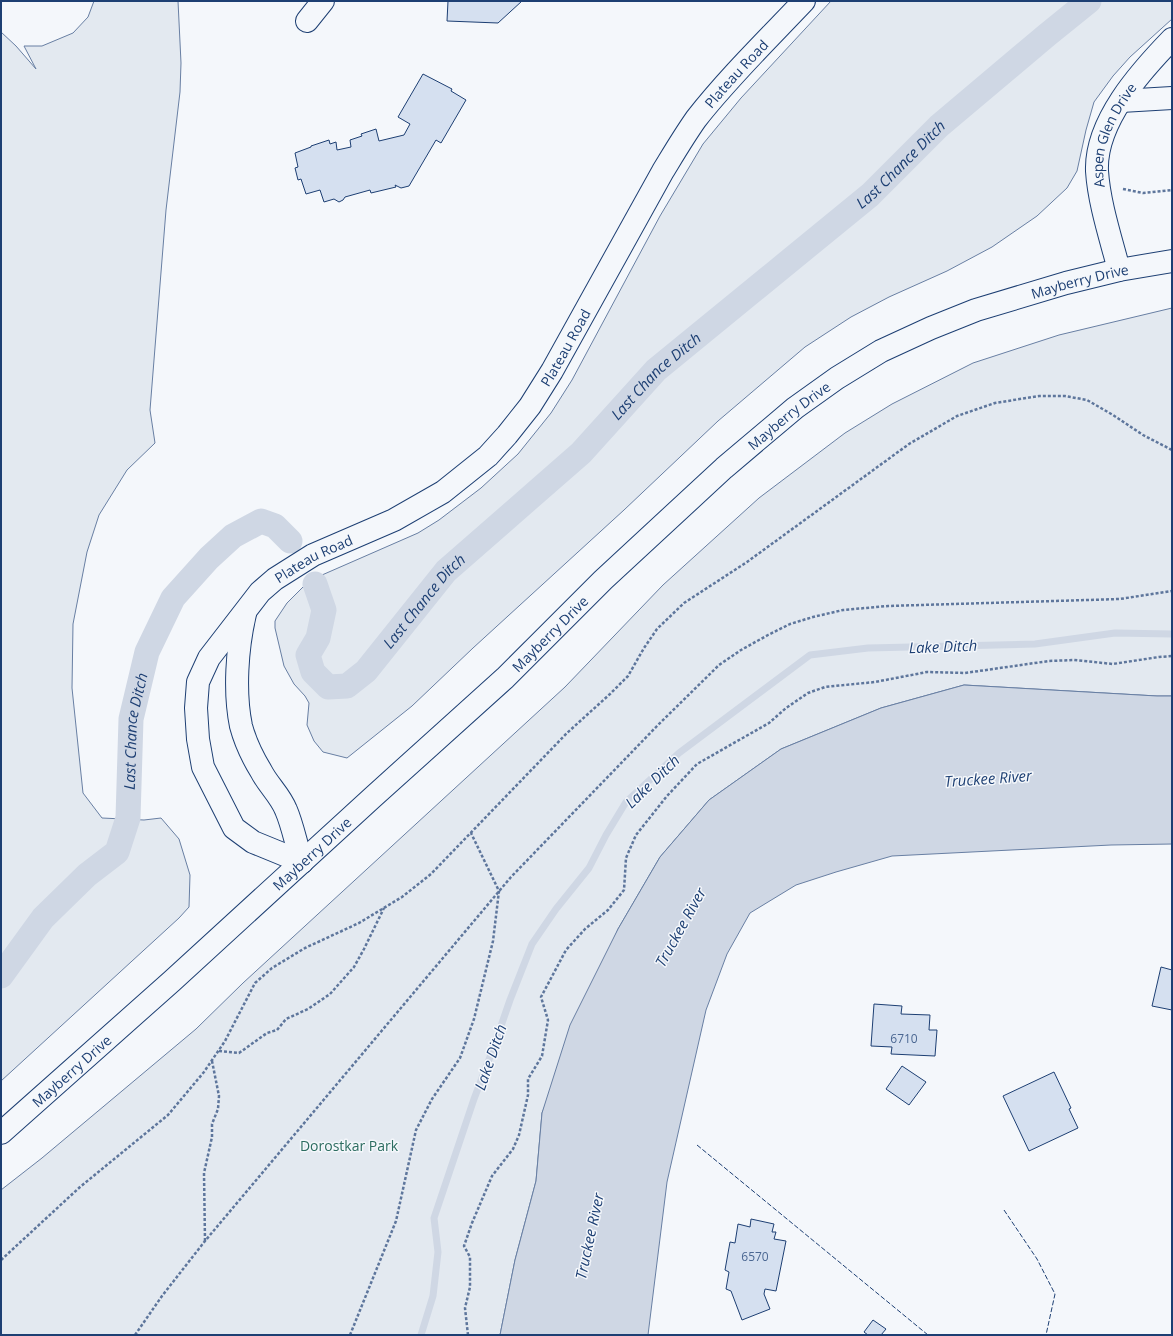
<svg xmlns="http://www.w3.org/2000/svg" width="1173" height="1336" viewBox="0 0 1173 1336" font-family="'Open Sans',sans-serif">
	<rect width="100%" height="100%" fill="#f4f7fb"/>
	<g fill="#e3e9f0" stroke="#687fa3">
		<polygon points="94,1 178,1 181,63 180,92 166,210 150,410 155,443 127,470 99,515 87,552 73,624 72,688 83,793 102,818 144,820 161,818 179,839 190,875 189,907 179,918 1,1081 1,32 16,46 36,69 24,46 42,46 73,33 88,17"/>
		<polygon points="831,1 1172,1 1172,19 1130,57 1113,76 1094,102 1086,130 1077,171 1067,188 1037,216 992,247 947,271 889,297 851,317 805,347 718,421 624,510 473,648 412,706 347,758 323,752 314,741 307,725 309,703 305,696 294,684 284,666 275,628 275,621 287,603 303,587 322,575 418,533 439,520 481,488 518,454 551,413 572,380 660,216 703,144 741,98"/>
		<polygon points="1172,308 1172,696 1157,696 964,685 881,708 781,749 709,800 660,857 618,929 542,1113 536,1181 515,1260 500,1335 1,1335 1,1190 42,1158 196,1029 243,983 565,687 663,585 759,498 845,433 892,404 973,363 1059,335"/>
	</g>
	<polygon fill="#cfd7e4" stroke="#687fa3" points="964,685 1157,696 1172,696 1172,844 1111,845 892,856 836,872 796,885 750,913 727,954 706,1010 667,1182 648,1335 500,1335 515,1260 536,1181 542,1113 570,1025 618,929 660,857 709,800 781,749 881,708"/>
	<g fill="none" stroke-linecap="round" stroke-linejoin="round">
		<polyline stroke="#cfd7e4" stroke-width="7" points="421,1335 433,1296 438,1252 434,1218 474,1099 493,1049 510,1000 532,944 556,909 589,868 606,835 626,802 679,753 810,655 868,648 1035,644 1115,633 1172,634"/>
		<g stroke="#cfd7e4" stroke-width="25">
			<path id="s1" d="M 315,584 L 324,610 L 318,638 L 308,655 L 313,672 L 328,687 L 347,686 L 366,671 L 446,571 L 581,453 L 656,370 L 870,195 L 939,126 L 1047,35 L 1089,1"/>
			<path id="s2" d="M 1,976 L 43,918 L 87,875 L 117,852 L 128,818 L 131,719 L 147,652 L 173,598 L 209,558 L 233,536 L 261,521 L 275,526 L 290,541"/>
		</g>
	</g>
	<g fill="#d5e0f0" stroke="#1d3f73">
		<polygon points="448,1 522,1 498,23 447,21"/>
		<polygon points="423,74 452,89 451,91 466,100 441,143 436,140 409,186 401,188 395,185 396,187 371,193 370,190 345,197 343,200 339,202 334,199 324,202 320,190 306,194 301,179 298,180 295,168 298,167 295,153 311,147 311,146 329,140 330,144 336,142 337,150 351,147 350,140 362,136 361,134 376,129 379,141 404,135 410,124 398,117"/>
		<polygon points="1161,967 1172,970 1172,1010 1152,1006"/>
		<polygon points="874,1004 902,1006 901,1014 930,1015 929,1030 937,1030 935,1056 891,1054 892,1047 871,1046"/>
		<polygon points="902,1066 926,1082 909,1105 886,1089"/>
		<polygon points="1054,1072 1071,1108 1069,1109 1078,1128 1029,1151 1003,1096"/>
		<polygon points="751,1219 774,1224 772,1232 776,1232 774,1239 786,1241 776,1291 765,1289 764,1294 770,1309 742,1320 731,1291 726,1289 729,1272 725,1270 730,1242 735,1243 738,1224 750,1227"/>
		<polygon points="873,1320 886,1329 881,1335 868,1335 864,1332"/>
	</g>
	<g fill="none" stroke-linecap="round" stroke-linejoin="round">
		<g stroke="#1d3f73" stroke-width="24">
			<g id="street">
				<polyline points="307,21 323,1"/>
				<polyline points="1121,101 1172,98"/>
				<path id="s3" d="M 1119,270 C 1111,239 1099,203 1097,171 C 1095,122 1140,72 1172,39"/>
			</g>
		</g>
		<g stroke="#1d3f73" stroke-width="24">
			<g id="secondary">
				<path d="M 245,614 C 237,648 234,692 241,726 C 245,741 253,758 261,771 C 268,785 280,795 286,810 C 293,826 296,845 302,862"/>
				<path id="s4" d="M 302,862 L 253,842 L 234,828 L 203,767 L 198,739 L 196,708 L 198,682 L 209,658 L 260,592 L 275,579 L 313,555 L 394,520 L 443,492 L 488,456 L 507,435 L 530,406 L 552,371 L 663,171 C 674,153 684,136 696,119 C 728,78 768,39 804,1"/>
				<path id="s5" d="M 1,1133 L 172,981 L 373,797 L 505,678 L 603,580 L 724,468 L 795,408 L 837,378 L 881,351 L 931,328 L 976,310 L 1066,283 L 1119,270 L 1172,261"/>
			</g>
		</g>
		<g stroke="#5e769c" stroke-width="2.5" stroke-dasharray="3 2" stroke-linecap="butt">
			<polyline points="1123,189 1143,193 1172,190"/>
			<polyline points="219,1051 239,1053 267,1033 277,1030 286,1019 308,1009 330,994 354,967 364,949 384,908"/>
			<polyline points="205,1241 204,1173 212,1137 212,1124 218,1109 219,1096 212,1061"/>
			<polyline points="1,1260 80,1187 168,1115 204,1072 225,1041 255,983 272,968 305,948 359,923 402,897 431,874 567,733 610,694 628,676 644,648 657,629 684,603 747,562 909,444 957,416 995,403 1039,396 1065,396 1087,400 1113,415 1143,435 1172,450"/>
			<polyline points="135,1335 162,1296 205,1241 511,877 657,726 719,665 741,650 768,635 790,624 813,617 843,610 888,606 1120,599 1172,591"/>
			<polyline points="350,1335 396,1221 416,1130 432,1099 460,1058 474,1019 493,941 499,891 471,833"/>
			<polyline points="468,1335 465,1308 470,1287 470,1257 464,1246 472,1223 492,1176 513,1149 519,1135 528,1095 528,1079 542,1056 548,1020 541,997 566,950 585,929 608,910 624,890 626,858 636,835 667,796 697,764 769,723 786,708 808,693 825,687 875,682 927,672 965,673 1049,661 1074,660 1113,664 1159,657 1172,656"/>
		</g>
		<use href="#street" stroke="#f4f7fb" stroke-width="22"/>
		<use href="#secondary" stroke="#f4f7fb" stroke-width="22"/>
		<g stroke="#1d3f73" stroke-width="1" stroke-dasharray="5 2" stroke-linecap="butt">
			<polyline points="697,1145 928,1335"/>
			<polyline points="1004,1210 1037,1259 1055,1294 1046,1335"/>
		</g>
	</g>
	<g text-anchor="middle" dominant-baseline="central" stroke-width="3" stroke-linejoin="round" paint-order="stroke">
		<g font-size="12" fill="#4b6792">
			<text x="904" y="1038">6710</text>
			<text x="755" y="1256">6570</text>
		</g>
		<g font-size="14" fill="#1d3f73" stroke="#f4f7fb">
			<text stroke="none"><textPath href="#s4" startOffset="1065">Plateau Road</textPath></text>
			<text stroke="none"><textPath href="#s3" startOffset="141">Aspen Glen Drive</textPath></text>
			<text stroke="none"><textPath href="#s5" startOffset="1390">Mayberry Drive</textPath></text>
			<text stroke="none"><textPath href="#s4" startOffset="741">Plateau Road</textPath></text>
			<text stroke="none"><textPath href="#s5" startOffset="1066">Mayberry Drive</textPath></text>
			<text stroke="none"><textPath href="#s4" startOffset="404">Plateau Road</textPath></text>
			<text stroke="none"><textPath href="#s5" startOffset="742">Mayberry Drive</textPath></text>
			<text stroke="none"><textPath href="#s5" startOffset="418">Mayberry Drive</textPath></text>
			<text stroke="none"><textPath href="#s5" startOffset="94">Mayberry Drive</textPath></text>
		</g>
		<g font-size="14" fill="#2c6c60" stroke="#f4f7fb">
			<text x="349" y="1145">Dorostkar Park</text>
		</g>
		<g font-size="15" font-style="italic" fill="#1d3f73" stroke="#f4f7fb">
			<text stroke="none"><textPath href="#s1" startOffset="897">Last Chance Ditch</textPath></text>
			<text stroke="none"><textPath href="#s1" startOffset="573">Last Chance Ditch</textPath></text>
			<text stroke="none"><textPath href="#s1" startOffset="249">Last Chance Ditch</textPath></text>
			<text transform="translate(943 646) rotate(-2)">Lake Ditch</text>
			<text stroke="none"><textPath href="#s2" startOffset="294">Last Chance Ditch</textPath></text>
			<text transform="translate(988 778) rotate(-4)">Truckee River</text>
			<text transform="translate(652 781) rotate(-44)">Lake Ditch</text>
			<text transform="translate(680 927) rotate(-61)">Truckee River</text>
			<text transform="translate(490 1057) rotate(-71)">Lake Ditch</text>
			<text transform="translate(589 1236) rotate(-78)">Truckee River</text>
		</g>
	</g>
	<rect width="1173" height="1336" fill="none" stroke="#1d3f73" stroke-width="4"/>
</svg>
